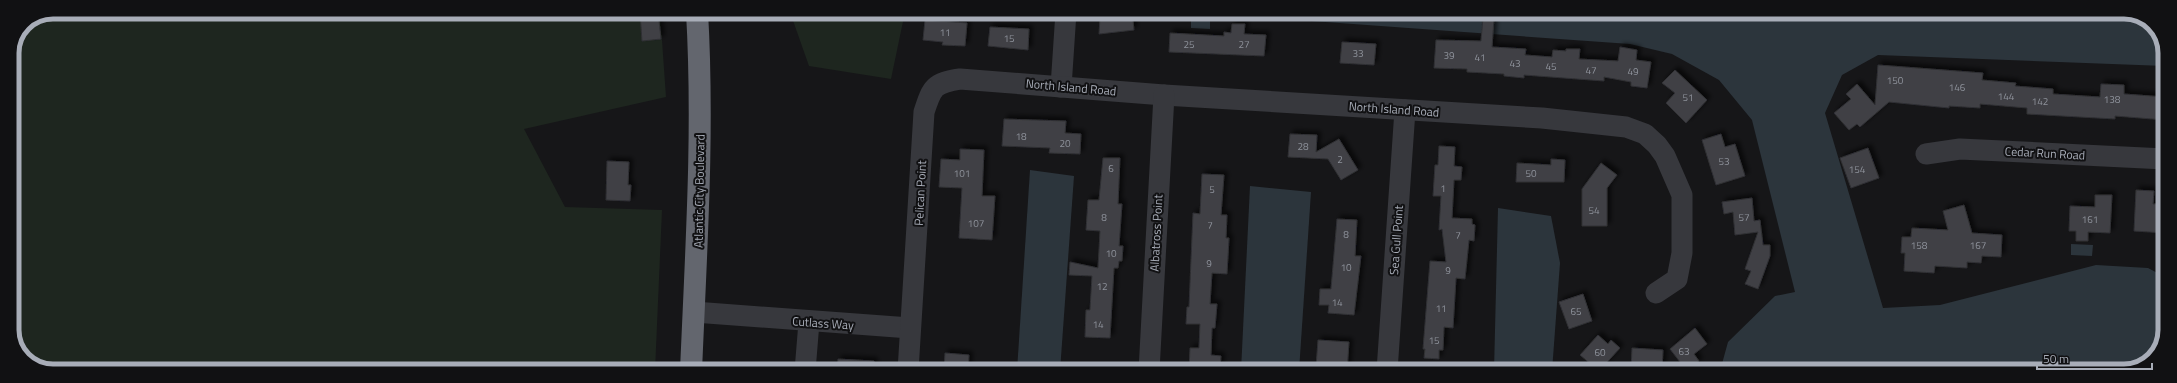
<svg xmlns="http://www.w3.org/2000/svg" width="2177" height="383" viewBox="0 0 2177 383" font-family="'Titillium Web',sans-serif">
	<defs>
		<filter id="shadow"><feDropShadow dx="3.5" dy="-3.5" stdDeviation="2" flood-color="#0009"/></filter>
	</defs>
	<rect width="100%" height="100%" fill="#161618"/>
	<g fill="#1e261f">
		<polygon points="54,12 660,12 666,97 524,129 565,207 662,210 655,371 48,371 24,359 12,335 12,54 24,24"/>
		<polygon points="790,12 905,12 891,79 809,66"/>
	</g>
	<g fill="#2c353c">
		<polygon points="1185,12 2129,12 2153,24 2165,48 2165,66 1878,55 1842,75 1825,113 1883,308 1940,305 2096,265 2148,268 2165,277 2165,335 2151,361 2124,371 1720,371 1728,342 1775,296 1795,292 1752,120 1719,80 1672,54 1630,44"/>
		<polygon points="1191,19 1210,20 1210,29 1191,28"/>
		<polygon points="1030,170 1074,176 1060,371 1017,371"/>
		<polygon points="1250,186 1311,192 1299,371 1241,371"/>
		<polygon points="1498,208 1551,216 1560,263 1552,371 1494,371"/>
		<polygon points="2071,244 2093,245 2092,256 2071,255"/>
	</g>
	<g fill="#404145" stroke="#303034" filter="url(#shadow)">
		<polygon points="640,12 658,12 661,39 642,41"/>
		<polygon points="1109,12 1132,12 1134,30 1099,34 1100,18 1109,17"/>
		<polygon points="1483,18 1494,18 1492,47 1526,49 1525,55 1552,57 1553,50 1566,51 1566,49 1580,49 1579,59 1618,61 1620,47 1637,50 1636,60 1651,62 1647,88 1631,86 1631,82 1604,77 1604,81 1524,75 1524,78 1504,76 1504,74 1467,72 1467,69 1434,68 1436,40 1481,41"/>
		<polygon points="925,20 967,23 965,46 942,45 943,42 923,40"/>
		<polygon points="1232,24 1245,24 1244,34 1266,35 1264,56 1169,52 1170,33 1224,36 1224,32 1231,33"/>
		<polygon points="990,27 1029,29 1028,50 988,46"/>
		<polygon points="1342,42 1376,44 1374,65 1340,63"/>
		<polygon points="1878,65 1983,73 1982,80 2016,83 2015,86 2053,89 2053,94 2100,97 2101,84 2124,85 2124,94 2165,97 2165,120 2115,116 2115,119 2027,114 2027,108 1980,104 1980,108 1949,106 1949,108 1889,102 1860,127 1857,124 1849,130 1834,113 1851,99 1846,94 1857,84 1875,105"/>
		<polygon points="1675,70 1707,100 1686,123 1666,103 1675,93 1662,83"/>
		<polygon points="1004,119 1066,121 1065,133 1081,134 1080,154 1049,153 1050,148 1002,146"/>
		<polygon points="1290,134 1317,135 1316,152 1339,139 1358,170 1341,180 1328,159 1288,157"/>
		<polygon points="1721,134 1725,147 1735,144 1745,176 1716,185 1702,140"/>
		<polygon points="1439,146 1455,147 1454,166 1462,167 1461,180 1454,180 1452,218 1472,219 1472,224 1475,225 1474,241 1469,240 1465,279 1456,278 1453,328 1444,327 1443,350 1439,350 1439,359 1424,358 1425,349 1423,349 1430,261 1446,262 1442,229 1439,230 1441,196 1433,196 1435,165 1438,165"/>
		<polygon points="1868,148 1879,178 1851,188 1840,158"/>
		<polygon points="960,149 984,150 982,196 995,196 992,240 959,238 962,188 939,187 941,159 960,160"/>
		<polygon points="1103,158 1120,158 1118,204 1122,204 1119,246 1123,246 1122,261 1119,261 1118,268 1114,268 1110,338 1085,337 1086,310 1090,310 1092,276 1069,275 1070,262 1098,268 1100,231 1086,230 1088,200 1099,200"/>
		<polygon points="1551,159 1565,160 1564,182 1516,182 1517,163 1551,165"/>
		<polygon points="607,161 629,162 628,185 631,185 630,201 606,200"/>
		<polygon points="1601,163 1617,175 1607,188 1607,226 1582,226 1582,189"/>
		<polygon points="1202,174 1224,175 1221,215 1227,215 1226,238 1229,238 1227,274 1212,273 1210,304 1217,304 1215,328 1212,328 1211,355 1221,356 1220,369 1189,371 1190,348 1199,348 1200,324 1186,324 1187,307 1189,307 1193,213 1200,214"/>
		<polygon points="2136,190 2154,191 2153,204 2165,204 2165,233 2134,231"/>
		<polygon points="2095,195 2112,195 2110,233 2088,232 2088,241 2076,241 2076,231 2069,231 2070,206 2095,207"/>
		<polygon points="1752,198 1754,221 1760,220 1763,245 1770,245 1770,256 1758,289 1745,284 1751,271 1745,269 1758,232 1735,235 1733,212 1724,214 1722,202"/>
		<polygon points="1964,205 1972,233 2002,235 2001,257 1982,256 1981,263 1967,262 1967,268 1935,266 1934,273 1904,271 1905,253 1901,253 1902,237 1911,237 1912,228 1948,230 1943,211"/>
		<polygon points="1337,219 1357,220 1355,256 1361,256 1354,315 1328,313 1329,305 1319,305 1320,289 1331,289"/>
		<polygon points="1583,294 1592,321 1569,329 1559,302"/>
		<polygon points="1695,328 1707,344 1694,354 1699,361 1687,371 1670,349"/>
		<polygon points="1598,335 1608,344 1611,340 1620,348 1599,371 1580,355"/>
		<polygon points="1318,340 1349,342 1347,371 1323,371 1324,367 1316,367"/>
		<polygon points="1632,348 1663,350 1662,371 1631,371"/>
		<polygon points="945,353 969,355 968,371 944,370"/>
		<polygon points="838,359 874,361 874,371 837,371"/>
	</g>
	<g fill="none" stroke-linecap="round" stroke-linejoin="round">
		<g stroke="#37383d" stroke-width="21">
			<polyline points="1061,87 1066,12"/>
			<polyline points="1926,154 1960,149 2165,159"/>
			<polyline points="694,312 910,328"/>
			<polyline points="805,371 809,322"/>
			<path d="M 908,371 L 924,112 C 932,87 934,83 960,79 L 1164,95 L 1542,118 L 1626,127 L 1645,134 L 1657,145 L 1665,156 L 1682,195 L 1682,253 L 1677,279 L 1656,293"/>
			<polyline points="1149,371 1164,95"/>
			<polyline points="1387,371 1405,110"/>
		</g>
		<path stroke="#63666e" stroke-width="22" d="M 691,371 C 696,251 704,132 697,12"/>
	</g>
	<g text-anchor="middle" dominant-baseline="central" stroke-width="4" stroke-linejoin="round" paint-order="stroke">
		<g font-size="10" fill="#8e929b">
			<text x="945" y="32">11</text>
			<text x="1009" y="38">15</text>
			<text x="1189" y="44">25</text>
			<text x="1244" y="44">27</text>
			<text x="1358" y="53">33</text>
			<text x="1449" y="55">39</text>
			<text x="1480" y="57">41</text>
			<text x="1515" y="63">43</text>
			<text x="1551" y="66">45</text>
			<text x="1591" y="70">47</text>
			<text x="1633" y="71">49</text>
			<text x="1895" y="80">150</text>
			<text x="1957" y="87">146</text>
			<text x="2006" y="96">144</text>
			<text x="1688" y="97">51</text>
			<text x="2112" y="99">138</text>
			<text x="2040" y="101">142</text>
			<text x="1021" y="136">18</text>
			<text x="1065" y="143">20</text>
			<text x="1303" y="146">28</text>
			<text x="1340" y="159">2</text>
			<text x="1724" y="161">53</text>
			<text x="1111" y="168">6</text>
			<text x="1857" y="169">154</text>
			<text x="962" y="173">101</text>
			<text x="1531" y="173">50</text>
			<text x="1443" y="188">1</text>
			<text x="1212" y="189">5</text>
			<text x="1594" y="210">54</text>
			<text x="1104" y="217">8</text>
			<text x="1744" y="217">57</text>
			<text x="2090" y="219">161</text>
			<text x="976" y="223">107</text>
			<text x="1210" y="225">7</text>
			<text x="1346" y="234">8</text>
			<text x="1458" y="235">7</text>
			<text x="1919" y="245">158</text>
			<text x="1978" y="245">167</text>
			<text x="1111" y="253">10</text>
			<text x="1209" y="263">9</text>
			<text x="1346" y="267">10</text>
			<text x="1448" y="270">9</text>
			<text x="1102" y="286">12</text>
			<text x="1337" y="302">14</text>
			<text x="1441" y="308">11</text>
			<text x="1576" y="311">65</text>
			<text x="1098" y="324">14</text>
			<text x="1434" y="340">15</text>
			<text x="1684" y="351">63</text>
			<text x="1600" y="352">60</text>
		</g>
		<g font-size="12" fill="#a8adb8" stroke="#111113">
			<text transform="translate(1071 87) rotate(5)">North Island Road</text>
			<text transform="translate(1394 109) rotate(4)">North Island Road</text>
			<text transform="translate(2045 153) rotate(3)">Cedar Run Road</text>
			<text transform="translate(699 191) rotate(-89)">Atlantic City Boulevard</text>
			<text transform="translate(920 193) rotate(-87)">Pelican Point</text>
			<text transform="translate(1156 233) rotate(-87)">Albatross Point</text>
			<text transform="translate(1396 240) rotate(-86)">Sea Gull Point</text>
			<text transform="translate(823 323) rotate(4)">Cutlass Way</text>
		</g>
	</g>
	<path d="M0 0H2177V383H0ZM53 19H2124A34 34 0 0 1 2158 53V330A34 34 0 0 1 2124 364H53A34 34 0 0 1 19 330V53A34 34 0 0 1 53 19Z" fill="#111113" fill-rule="evenodd"/>
	<path fill="none" stroke="#a8adb8" stroke-width="5" d="M53 19H2124A34 34 0 0 1 2158 53V330A34 34 0 0 1 2124 364H53A34 34 0 0 1 19 330V53A34 34 0 0 1 53 19Z"/>
	<path d="M2037 363v6h115v-6" fill="none" stroke="#a8adb8" stroke-width="2"/>
	<text x="2043" y="363" font-size="12" fill="#a8adb8" stroke="#111113" stroke-width="3" paint-order="stroke">50 m</text>
</svg>
